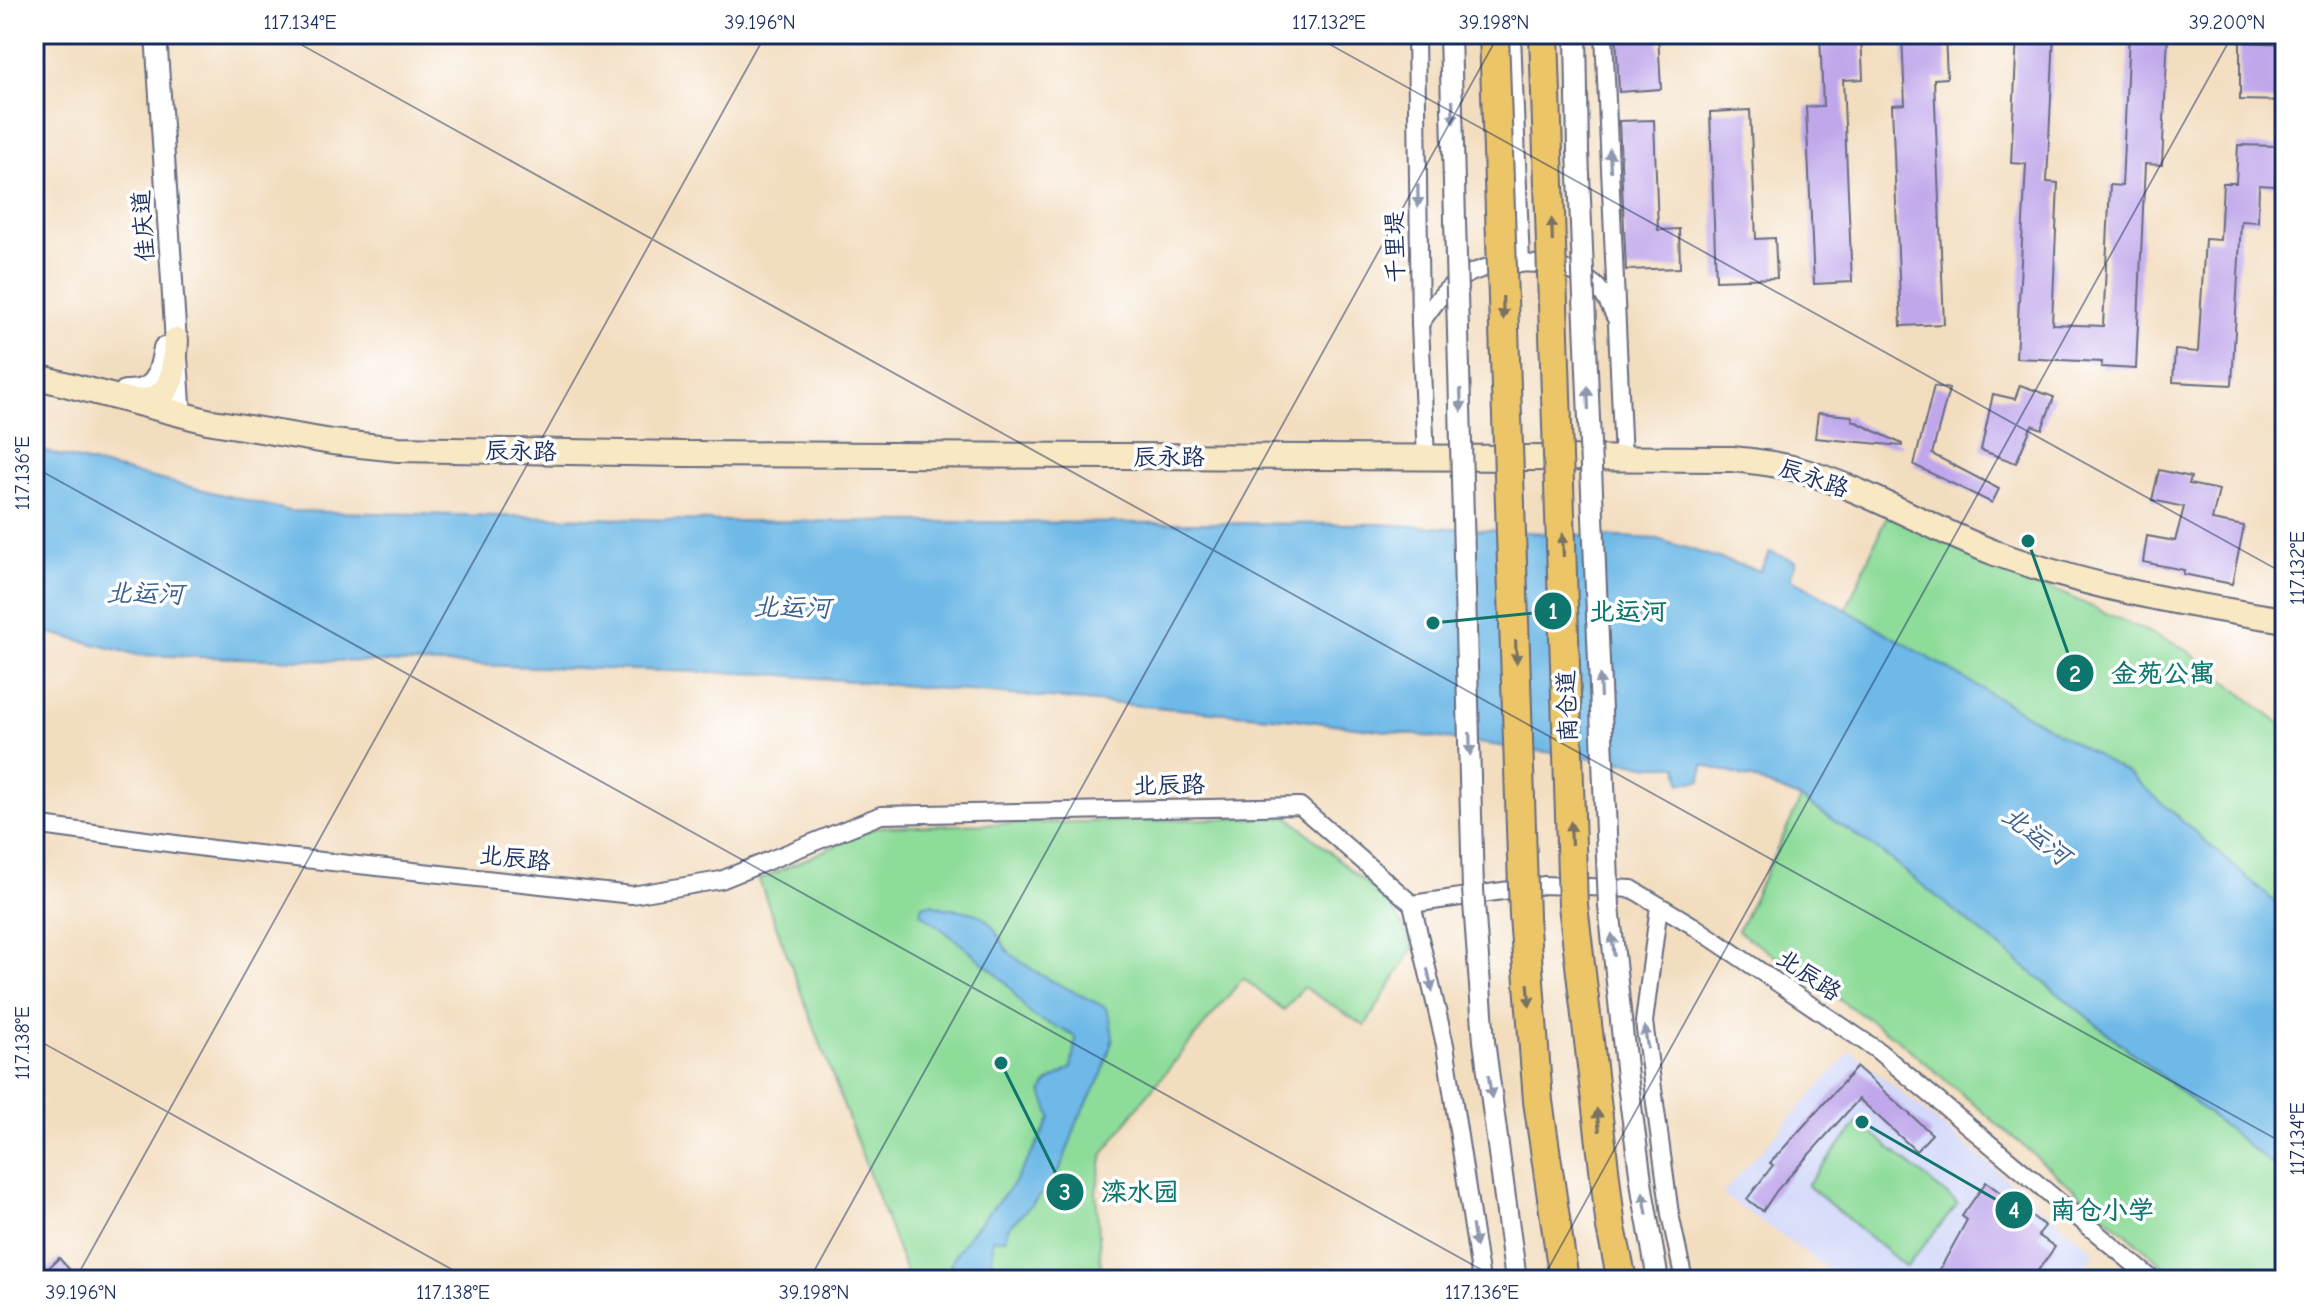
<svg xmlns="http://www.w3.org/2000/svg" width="2319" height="1314" viewBox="0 0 2319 1314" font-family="'Comic Neue','LXGW WenKai TC',sans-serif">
	<rect width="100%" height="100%" fill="#fff"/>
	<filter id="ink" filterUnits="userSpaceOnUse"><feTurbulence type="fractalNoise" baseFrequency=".0125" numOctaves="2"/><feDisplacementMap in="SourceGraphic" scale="16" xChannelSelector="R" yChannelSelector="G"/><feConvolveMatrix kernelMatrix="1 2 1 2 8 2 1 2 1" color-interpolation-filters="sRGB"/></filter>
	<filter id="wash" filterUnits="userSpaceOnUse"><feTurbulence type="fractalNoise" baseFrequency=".006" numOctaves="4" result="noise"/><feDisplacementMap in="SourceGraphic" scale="32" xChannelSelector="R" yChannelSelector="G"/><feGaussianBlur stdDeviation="1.8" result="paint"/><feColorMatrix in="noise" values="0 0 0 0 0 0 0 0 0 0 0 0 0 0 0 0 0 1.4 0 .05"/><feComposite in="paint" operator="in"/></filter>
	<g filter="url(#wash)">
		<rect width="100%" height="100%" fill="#f3ddbf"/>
		<polygon fill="#d3d9f9" points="1851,1051 2095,1252 2076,1280 1844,1280 1722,1194"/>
		<g fill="#8edc9a" stroke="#54867c" stroke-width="2">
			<polygon points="1887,515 2184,648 2285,728 2285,911 2130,775 1846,610"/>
			<polygon points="1801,799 1881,852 2285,1175 2285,1280 2181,1280 1896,1038 1738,931"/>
			<polygon points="1289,817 1390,904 1414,947 1365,1026 1303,987 1284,1011 1243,978 1143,1100 1103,1154 1096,1192 1102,1280 909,1280 759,880 877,827"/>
			<polygon points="1858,1122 1958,1204 1906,1267 1807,1185"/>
		</g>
		<g fill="#6eb9e7" stroke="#4474a2" stroke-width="2">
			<polygon points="34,449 290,511 716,521 1378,524 1657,539 1760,571 1770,552 1796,561 1790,579 1800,583 2130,775 2285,911 2285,1175 1881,852 1801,799 1756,780 1703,765 1701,781 1681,783 1678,766 1654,766 1294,719 770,674 138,655 34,629"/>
			<path d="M 932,904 C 950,913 968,906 985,919 C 998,928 1000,945 1011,954 C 1038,977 1074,991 1105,1007 L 1110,1018 L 1113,1038 L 1102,1074 L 1079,1118 L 1061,1167 L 1044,1192 L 1008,1228 L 1005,1239 L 993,1239 L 992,1267 L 1006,1268 L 1006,1280 C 986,1280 963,1282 950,1265 C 964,1237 985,1217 1005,1194 C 1023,1172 1038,1143 1051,1117 L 1042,1092 L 1047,1083 L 1071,1068 L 1076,1038 C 1064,1027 1046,1025 1032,1015 C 1021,1006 1014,991 1004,981 C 978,957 949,935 921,913 L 923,905 Z"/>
		</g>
		<g id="blocks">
			<g fill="#c0a7eb">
				<polygon points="1616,34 1658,34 1661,89 1619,92"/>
				<polygon points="1820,34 1861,34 1863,79 1843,80 1852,282 1814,284 1806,107 1823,106"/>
				<polygon points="1902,34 1945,34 1947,78 1934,79 1944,324 1901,326 1892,105 1905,104"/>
				<polygon points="2017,34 2054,34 2047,182 2058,183 2052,324 2103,326 2110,185 2122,186 2129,34 2168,34 2162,165 2145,164 2136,369 2101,367 2102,362 2016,358 2026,164 2011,163"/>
				<polygon points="2240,42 2285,44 2285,101 2240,100"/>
				<polygon points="1750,110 1756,239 1775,238 1777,278 1716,280 1710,112"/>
				<polygon points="1654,120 1658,230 1679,229 1680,268 1626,270 1619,121"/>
				<polygon points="2238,145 2278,146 2275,186 2259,185 2258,222 2241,221 2232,385 2173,382 2175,350 2198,352 2205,239 2220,240 2223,183 2236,183"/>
				<polygon points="2020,385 2054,397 2042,429 2032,425 2016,463 1981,450 1993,394 2015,399"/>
				<polygon points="1934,386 1949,389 1932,454 1999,489 1992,503 1914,465"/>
				<polygon points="1818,413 1852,416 1852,420 1902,444 1902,446 1815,438"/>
				<polygon points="2159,470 2191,477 2189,484 2219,490 2212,520 2244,526 2232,584 2183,574 2184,570 2143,562 2147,536 2175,541 2184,507 2152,500"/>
				<polygon points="1857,1067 1932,1134 1916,1151 1859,1099 1777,1190 1763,1211 1747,1199 1773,1165 1770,1163"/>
				<polygon points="1986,1182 2045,1226 2038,1235 2055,1247 2031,1280 1934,1280 1967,1220 1962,1216"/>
				<polygon points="59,1258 79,1280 36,1280"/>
			</g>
		</g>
	</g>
	<g filter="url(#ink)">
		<use href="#blocks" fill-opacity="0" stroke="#676c80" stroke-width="2"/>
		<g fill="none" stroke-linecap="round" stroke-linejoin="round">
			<g stroke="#676c80" stroke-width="20">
				<g id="minor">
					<polyline points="1416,34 1420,324 1426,459"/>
					<polyline points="1512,34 1521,264"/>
					<polyline points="1604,34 1623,459"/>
					<path d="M 1420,324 C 1434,304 1449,281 1473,272 C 1508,258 1565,260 1595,285 C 1604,293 1610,306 1615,317"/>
					<polyline points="34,825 213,849 632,895 721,880 881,815 1300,806 1412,904 1545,885 1632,889 1692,925 1877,1050 2153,1280"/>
					<polyline points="1412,904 1445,1045 1481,1280"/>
					<polyline points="1659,906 1644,1022 1670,1214 1684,1280"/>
				</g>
			</g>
			<g stroke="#676c80" stroke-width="24">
				<g id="tertiary">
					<polyline points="156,34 180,404 178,415"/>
					<path d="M 125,391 C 157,392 159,375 164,348"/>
				</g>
			</g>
			<g stroke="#676c80" stroke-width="28">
				<g id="secondary">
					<path d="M 34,376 L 207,421 L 332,442 L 398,449 L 681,454 L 1732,459 C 1752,461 1772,463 1792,468 C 1863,487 1927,527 1995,553 C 2088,587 2187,605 2285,620"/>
					<path d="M 135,401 C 175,402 174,371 176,340"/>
				</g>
			</g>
			<use href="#minor" stroke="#fff" stroke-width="16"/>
			<use href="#tertiary" stroke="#fff" stroke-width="20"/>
			<use href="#secondary" stroke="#f8e8c3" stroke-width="24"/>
			<g stroke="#676c80" stroke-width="24" stroke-linecap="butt">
				<g id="tertiary-bridge">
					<polyline points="1450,34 1473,889 1484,1041 1516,1280"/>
					<polyline points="1576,34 1578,151 1609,906 1627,1077 1643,1195 1658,1280"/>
				</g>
			</g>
			<g stroke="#676c80" stroke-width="32" stroke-linecap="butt">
				<g id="trunk-bridge">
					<polyline points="1494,34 1524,916 1538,1101 1564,1280"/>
					<polyline points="1544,34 1573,905 1611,1228 1622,1280"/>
				</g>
			</g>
			<use href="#tertiary-bridge" stroke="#fff" stroke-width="20"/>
			<use href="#trunk-bridge" stroke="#edc569" stroke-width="28"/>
		</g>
		<defs><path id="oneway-solid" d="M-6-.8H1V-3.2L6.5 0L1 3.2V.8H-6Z" transform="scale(2)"/></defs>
		<g fill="#8d97ae">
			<use href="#oneway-solid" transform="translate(1453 112) rotate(88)"/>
			<use href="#oneway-solid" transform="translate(1610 160) rotate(-93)"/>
			<use href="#oneway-solid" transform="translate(1418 196) rotate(89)"/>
			<use href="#oneway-solid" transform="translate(1588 398) rotate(-92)"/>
			<use href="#oneway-solid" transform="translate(1461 400) rotate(88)"/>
			<use href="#oneway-solid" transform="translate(1600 686) rotate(-92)"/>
			<use href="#oneway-solid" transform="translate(1470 744) rotate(89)"/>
			<use href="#oneway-solid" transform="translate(1613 945) rotate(-96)"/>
			<use href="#oneway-solid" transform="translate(1430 980) rotate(77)"/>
			<use href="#oneway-solid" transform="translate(1646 1037) rotate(-98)"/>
			<use href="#oneway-solid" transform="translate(1490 1087) rotate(82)"/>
			<use href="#oneway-solid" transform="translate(1645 1203) rotate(-100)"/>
			<use href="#oneway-solid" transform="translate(1474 1236) rotate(81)"/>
		</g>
		<g fill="#797263">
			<use href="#oneway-solid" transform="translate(1552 230) rotate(-92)"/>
			<use href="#oneway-solid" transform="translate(1503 308) rotate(88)"/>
			<use href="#oneway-solid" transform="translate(1563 545) rotate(-92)"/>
			<use href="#oneway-solid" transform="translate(1516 652) rotate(88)"/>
			<use href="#oneway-solid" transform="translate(1571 833) rotate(-92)"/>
			<use href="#oneway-solid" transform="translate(1529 995) rotate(86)"/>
			<use href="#oneway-solid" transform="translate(1598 1120) rotate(-97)"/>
		</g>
	</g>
	<path fill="none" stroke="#1b2f5e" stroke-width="2" stroke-opacity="0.45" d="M 282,34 L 2285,1144M 1311,34 L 2285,574M 34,467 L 1500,1280M 34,1038 L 471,1280M 75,1280 L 766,34M 809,1280 L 1499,34M 1542,1280 L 2233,34M 2275,1280 L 2285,1262"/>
	<g text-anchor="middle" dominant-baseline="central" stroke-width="7" stroke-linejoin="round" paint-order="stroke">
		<g font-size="24" fill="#1b2f5e" stroke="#fff">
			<text transform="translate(143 226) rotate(-94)">佳庆道</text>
			<text transform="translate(1395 247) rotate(-91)">千里堤</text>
			<text transform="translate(521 451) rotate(1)">辰永路</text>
			<text x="1169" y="457">辰永路</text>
			<text transform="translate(1814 478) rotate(19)">辰永路</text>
			<text transform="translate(1567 706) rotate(-92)">南仓道</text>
			<text transform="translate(1169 785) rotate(-1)">北辰路</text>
			<text transform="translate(515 858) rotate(6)">北辰路</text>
			<text transform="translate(1809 975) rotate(34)">北辰路</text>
		</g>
		<g font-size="26" font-style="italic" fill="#385f8e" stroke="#fff">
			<text transform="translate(145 594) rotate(1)">北运河</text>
			<text transform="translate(792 608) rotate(1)">北运河</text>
			<text transform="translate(2036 836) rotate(38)">北运河</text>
		</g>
	</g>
	<path fill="none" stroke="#0f766e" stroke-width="3" d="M1433 623L1553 611M2028 541L2075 673M1001 1063L1065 1192M1862 1122L2014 1210"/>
	<g fill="#0f766e" stroke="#fff" stroke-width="3">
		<circle cx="1433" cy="623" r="8"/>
		<circle cx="2028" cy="541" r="8"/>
		<circle cx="1001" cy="1063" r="8"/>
		<circle cx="1862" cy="1122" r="8"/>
		<circle cx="1553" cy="611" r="20"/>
		<circle cx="2075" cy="673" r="20"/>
		<circle cx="1065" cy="1192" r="20"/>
		<circle cx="2014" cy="1210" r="20"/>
	</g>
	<g font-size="24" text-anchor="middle" font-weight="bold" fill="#fff">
		<text x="1553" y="619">1</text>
		<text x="2075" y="682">2</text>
		<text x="1065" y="1200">3</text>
		<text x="2014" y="1218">4</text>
	</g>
	<g font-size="26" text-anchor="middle" font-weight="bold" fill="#0f766e" stroke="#fff" stroke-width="7" stroke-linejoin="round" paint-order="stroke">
		<text x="1628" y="620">北运河</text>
		<text x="2163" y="682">金苑公寓</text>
		<text x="1140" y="1201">滦水园</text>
		<text x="2102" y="1219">南仓小学</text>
	</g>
	<rect width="2319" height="1314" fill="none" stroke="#fff" stroke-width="88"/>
	<rect x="44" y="44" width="2231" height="1226" fill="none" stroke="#1b2f5e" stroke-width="3"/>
	<g font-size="20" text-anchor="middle" fill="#1b2f5e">
		<text x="300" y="29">117.134°E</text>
		<text x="760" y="29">39.196°N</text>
		<text x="1329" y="29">117.132°E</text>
		<text x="1494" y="29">39.198°N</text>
		<text x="2227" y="29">39.200°N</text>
		<text transform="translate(22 473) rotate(-90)" y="7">117.136°E</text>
		<text transform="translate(2297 568) rotate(-90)" y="7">117.132°E</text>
		<text transform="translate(22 1043) rotate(-90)" y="7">117.138°E</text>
		<text transform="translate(2297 1139) rotate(-90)" y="7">117.134°E</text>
		<text x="81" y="1299">39.196°N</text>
		<text x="453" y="1299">117.138°E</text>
		<text x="814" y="1299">39.198°N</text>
		<text x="1482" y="1299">117.136°E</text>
	</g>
</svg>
